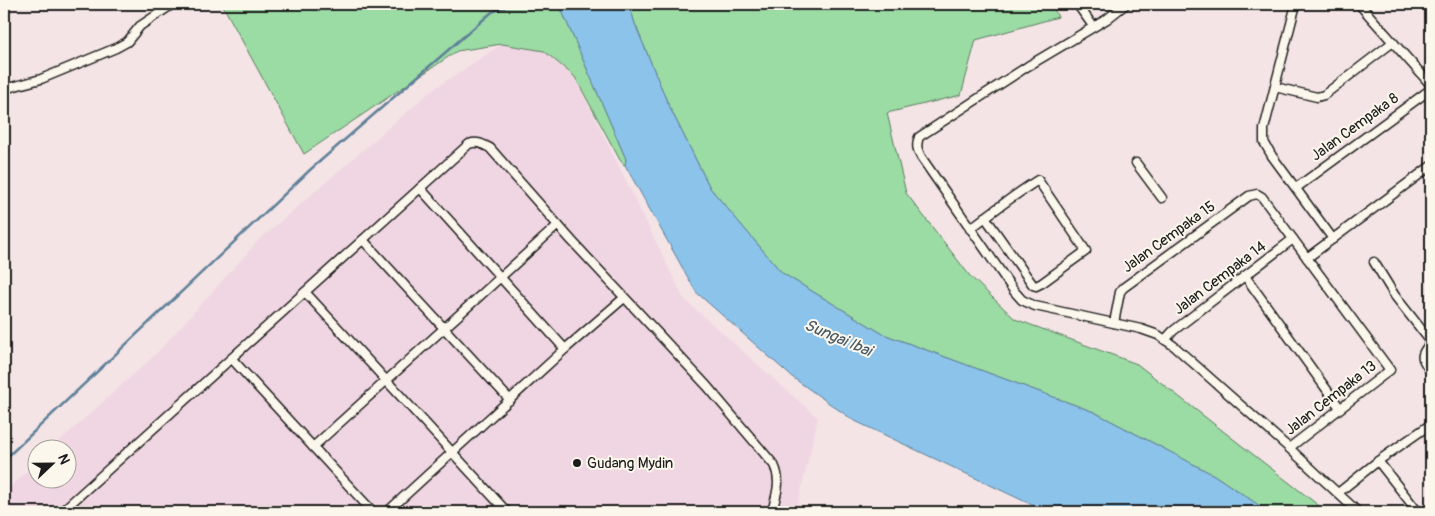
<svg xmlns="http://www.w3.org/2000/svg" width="1435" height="516" viewBox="0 0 1435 516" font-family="Pangolin,sans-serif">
	<rect width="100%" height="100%" fill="#f4e4e6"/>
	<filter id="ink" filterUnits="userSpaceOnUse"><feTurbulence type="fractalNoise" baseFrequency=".02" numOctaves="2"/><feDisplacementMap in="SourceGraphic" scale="10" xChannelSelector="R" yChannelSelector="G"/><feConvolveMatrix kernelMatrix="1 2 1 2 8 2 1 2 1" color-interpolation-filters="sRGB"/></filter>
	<g filter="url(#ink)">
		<polygon fill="#f0d6e2" points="502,44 544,51 575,77 684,299 818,418 796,512 4,512 4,493 37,462 38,478 68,478 68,448 52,448 157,353 259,240 431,91"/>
		<g fill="#9bdba4" stroke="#5c7c60">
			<polygon points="222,4 559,4 626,159 626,164 624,165 620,160 575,77 544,51 502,44 457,51 304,154"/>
			<polygon points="629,4 1051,4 1058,17 976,40 961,95 887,113 906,193 970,276 1015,319 1137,364 1327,512 1269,512 1214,475 1094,412 883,334 782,273 710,188 668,104 635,24"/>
		</g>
		<polygon fill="#8cc3ea" stroke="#5f8098" points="559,4 629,4 635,24 668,104 710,188 782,273 883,334 1094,412 1214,475 1269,512 1047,512 853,420 792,377 696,292 625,165 626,159"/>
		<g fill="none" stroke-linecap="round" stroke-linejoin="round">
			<polyline stroke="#5f8098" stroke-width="2.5" points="4,460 311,169 492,12 514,4"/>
			<g stroke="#1c1c1c" stroke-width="11">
				<g id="minor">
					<polyline points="1077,4 1093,26"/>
					<path d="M 1126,4 L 1107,19 L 1028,66 L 919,137 C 916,145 917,149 921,157 L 1014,291 L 1022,300 L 1035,306 L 1141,329 L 1158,335 L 1174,346 L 1289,448 L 1358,512"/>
					<polyline points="1296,4 1264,129 1264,142 1272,156 1333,239"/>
					<polyline points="1359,4 1431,85"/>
					<polyline points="1275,87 1317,97 1324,95 1393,42"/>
					<polyline points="4,89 41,79 116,48 127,42 140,26 173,4"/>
					<polyline points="1136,163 1162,198"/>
					<polyline points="420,188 565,349"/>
					<polyline points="1296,188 1431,89"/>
					<path d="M 970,229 C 992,212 1014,195 1038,180 L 1086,251 L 1042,283 L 1036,286 L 1033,285 L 985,217"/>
					<polyline points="363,240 510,400"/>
					<polyline points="1307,258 1431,166"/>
					<path d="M 1374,262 L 1395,296 L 1428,338 L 1429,345 C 1418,357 1423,360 1431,372"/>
					<polyline points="1245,276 1340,408"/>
					<polyline points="305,292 507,512"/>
					<polyline points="1114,323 1120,292 1123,288 1249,196 1257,194 1262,197 1390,370 1289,448"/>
					<polyline points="1165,340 1173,331 1293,239"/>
					<polyline points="232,359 373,512"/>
					<polyline points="313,447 558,225"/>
					<polyline points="1378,461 1418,512"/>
					<polyline points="1338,493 1378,461 1431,424"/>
					<path d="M 61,512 L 469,144 C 478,141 482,144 490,148 L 572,241 L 707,386 L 774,465 C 782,482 776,495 772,512"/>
					<polyline points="387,512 565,349 624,298"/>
				</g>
			</g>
			<use href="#minor" stroke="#fbf7ec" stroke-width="8"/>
		</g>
	</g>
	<circle fill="#1c1c1c" stroke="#fbf7ec" stroke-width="2" cx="577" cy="463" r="5"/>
	<g text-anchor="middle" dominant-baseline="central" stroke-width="4" stroke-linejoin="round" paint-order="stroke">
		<g font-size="15" fill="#1c1c1c" stroke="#fbf7ec">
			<text transform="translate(1355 127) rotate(-36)">Jalan Cempaka 8</text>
			<text transform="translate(1169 237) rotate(-36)">Jalan Cempaka 15</text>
			<text transform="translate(1220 278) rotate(-37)">Jalan Cempaka 14</text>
			<text transform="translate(1331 398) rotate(-38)">Jalan Cempaka 13</text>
		</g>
		<g font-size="15" fill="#1c1c1c" stroke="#fbf7ec" text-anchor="start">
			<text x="587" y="463">Gudang Mydin</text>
		</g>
		<g font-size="16" font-style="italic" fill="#435664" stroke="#fbf7ec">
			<text transform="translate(838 338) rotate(23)">Sungai Ibai</text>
		</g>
	</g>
	<rect width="1435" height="516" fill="none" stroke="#fbf7ec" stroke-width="20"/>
	<rect x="10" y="10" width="1415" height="496" fill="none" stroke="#1c1c1c" stroke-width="2" filter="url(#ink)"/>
	<g transform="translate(52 464) rotate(68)"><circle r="24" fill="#fbf7ec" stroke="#a29f99"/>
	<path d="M0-4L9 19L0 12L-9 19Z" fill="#1c1c1c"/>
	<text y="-8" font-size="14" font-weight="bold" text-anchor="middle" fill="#1c1c1c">N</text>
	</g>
</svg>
